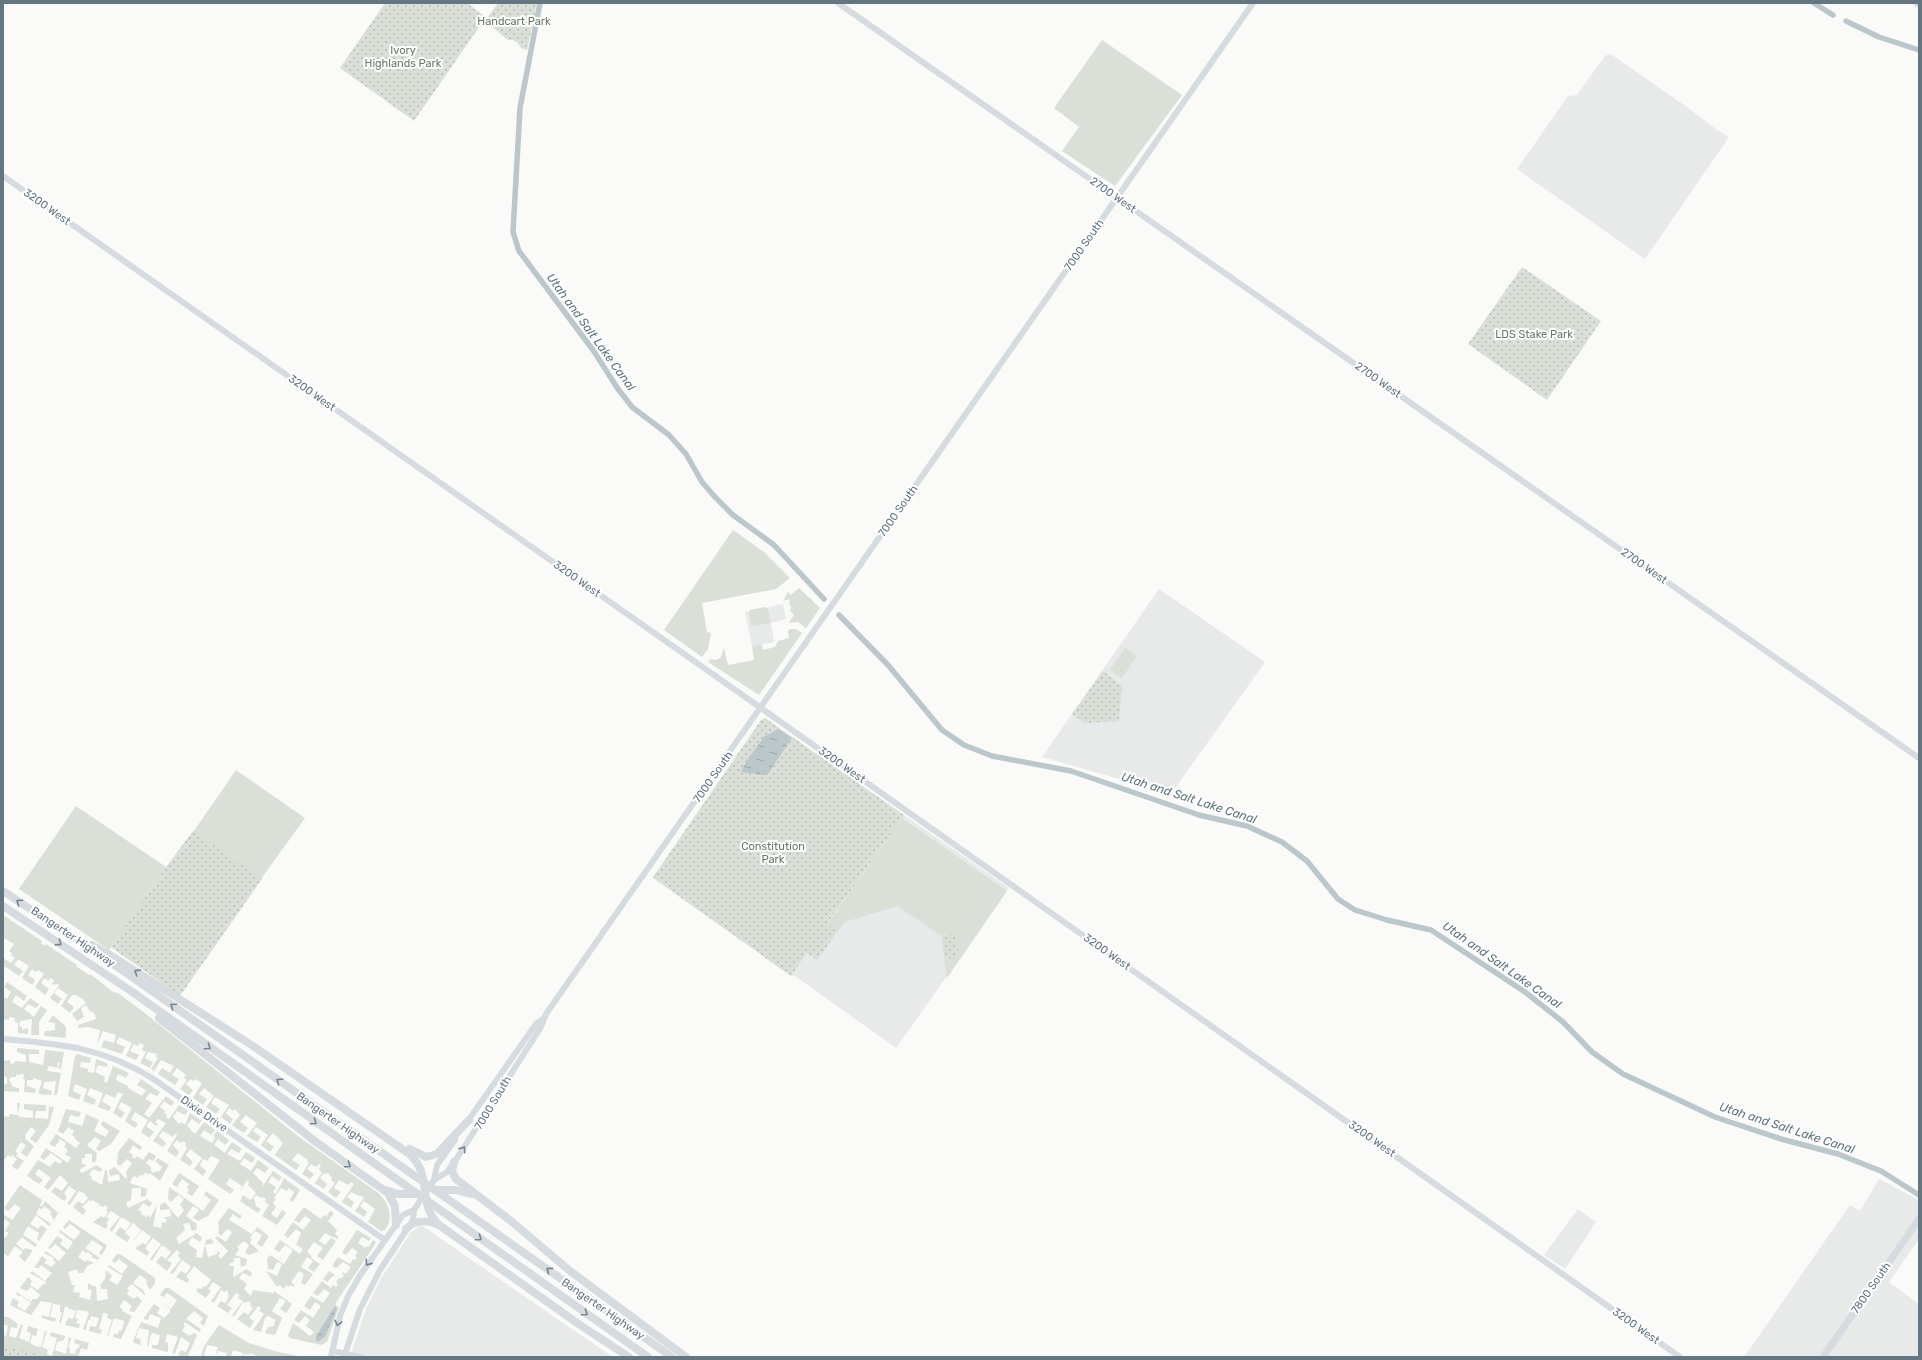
<svg xmlns="http://www.w3.org/2000/svg" width="1922" height="1360" viewBox="0 0 1922 1360" font-family="Rubik,sans-serif">
	<defs>
		<pattern id="park-dots" width="8" height="8" patternUnits="userSpaceOnUse"><rect width="8" height="8" fill="#dadfd7"/><path d="M2 2h.1M6 6h.1" fill="none" stroke="#b4b9b4" stroke-width="1.8" stroke-linecap="round"/></pattern>
		<pattern id="water-ripples" width="26" height="14" patternUnits="userSpaceOnUse"><rect width="26" height="14" fill="#bbc7cb"/><path d="M2 4q2-2 4 0t4 0M15 11q2-2 4 0t4 0" fill="none" stroke="#9ca6aa"/></pattern>
	</defs>
	<rect width="100%" height="100%" fill="#fafaf8"/>
	<g fill="#e8e9e9">
		<polygon points="1609,54 1612,55 1687,107 1717,130 1729,137 1645,259 1517,169 1568,96 1577,95 1605,56"/>
		<polygon points="1159,589 1265,662 1168,798 1130,782 1042,757"/>
		<polygon points="783,604 786,619 771,623 774,642 752,646 745,612"/>
		<polygon points="904,815 1009,888 896,1048 795,976 791,976"/>
		<polygon points="1879,1179 1919,1200 1919,1239 1889,1282 1919,1304 1919,1357 1744,1357 1850,1205 1860,1211"/>
		<polygon points="1578,1209 1596,1222 1565,1269 1544,1255"/>
		<polygon points="421,1225 563,1323 613,1357 350,1357 366,1309 380,1280 411,1232"/>
	</g>
	<g fill="#dadfd7">
		<polygon points="1102,40 1182,95 1115,186 1062,151 1079,127 1054,108"/>
		<polygon points="733,530 764,552 790,578 776,589 702,603 707,632 711,633 708,649 702,657 664,630"/>
		<polygon points="799,588 820,608 806,628 798,622 789,623 794,615 790,611 791,606 789,605 790,599 783,601 788,592 791,595"/>
		<polygon points="765,607 768,609 771,623 751,626 749,613 750,610"/>
		<polygon points="790,629 796,629 802,633 759,695 708,662 710,659 717,660 721,657 724,648 728,665 754,660 752,646 762,644 763,650 775,647 778,641 789,638 788,631"/>
		<polygon points="1125,648 1137,656 1122,678 1110,670"/>
		<polygon points="236,770 305,818 179,993 113,948"/>
		<polygon points="76,806 166,867 109,950 19,889"/>
		<polygon points="902,818 1007,891 947,978 944,959 959,956 956,933 942,936 897,906 845,922 837,932 827,925"/>
		<path d="M 3,915 L 42,941 L 41,943 L 45,946 L 46,944 L 77,965 L 76,966 L 89,975 L 90,974 L 113,992 L 118,993 L 146,1014 L 299,1137 L 377,1192 C 388,1201 395,1217 385,1230 L 381,1231 L 368,1222 L 375,1209 L 364,1201 L 360,1206 L 367,1212 L 364,1217 L 355,1211 L 364,1198 L 360,1195 L 359,1196 L 351,1192 L 347,1197 L 354,1202 L 351,1208 L 342,1202 L 354,1184 L 351,1182 L 348,1185 L 339,1180 L 334,1188 L 341,1192 L 336,1198 L 328,1192 L 335,1183 L 331,1180 L 332,1178 L 328,1173 L 326,1174 L 324,1173 L 320,1178 L 327,1184 L 324,1189 L 315,1183 L 322,1173 L 319,1169 L 321,1165 L 319,1164 L 316,1167 L 311,1164 L 307,1169 L 314,1174 L 310,1179 L 302,1174 L 309,1163 L 307,1162 L 308,1160 L 298,1153 L 292,1160 L 300,1165 L 296,1170 L 275,1155 L 283,1143 L 273,1133 L 266,1141 L 274,1147 L 270,1152 L 261,1145 L 268,1135 L 256,1127 L 253,1131 L 261,1137 L 257,1142 L 247,1136 L 257,1123 L 246,1115 L 240,1122 L 248,1128 L 244,1133 L 232,1125 L 240,1115 L 235,1109 L 233,1111 L 229,1108 L 226,1113 L 233,1119 L 230,1124 L 221,1117 L 229,1105 L 215,1097 L 211,1103 L 220,1109 L 216,1114 L 206,1107 L 214,1096 L 204,1088 L 199,1094 L 207,1099 L 203,1105 L 193,1098 L 202,1083 L 195,1079 L 193,1081 L 190,1079 L 186,1084 L 193,1090 L 189,1095 L 180,1089 L 187,1080 L 184,1078 L 186,1075 L 177,1068 L 172,1075 L 179,1079 L 175,1085 L 158,1074 L 162,1068 L 170,1073 L 174,1066 L 161,1060 L 154,1071 L 151,1069 L 158,1058 L 156,1057 L 157,1054 L 148,1052 L 145,1058 L 153,1062 L 150,1068 L 140,1063 L 146,1052 L 142,1050 L 144,1045 L 140,1043 L 138,1046 L 134,1044 L 130,1051 L 139,1055 L 136,1060 L 126,1056 L 132,1043 L 119,1037 L 116,1043 L 125,1047 L 122,1054 L 101,1047 L 104,1040 L 114,1043 L 116,1035 L 103,1031 L 97,1045 L 100,1030 L 87,1027 L 78,1028 L 78,1025 L 96,1019 L 95,1015 L 91,1011 L 90,1012 L 86,1005 L 81,1008 L 84,1017 L 77,1021 L 72,1014 L 86,1003 L 83,999 L 75,995 L 72,995 L 67,1002 L 74,1007 L 70,1013 L 61,1006 L 68,995 L 58,988 L 54,993 L 62,999 L 58,1004 L 50,998 L 59,985 L 56,983 L 55,985 L 52,984 L 54,980 L 50,978 L 49,981 L 44,978 L 41,983 L 49,989 L 45,995 L 35,987 L 44,974 L 38,970 L 36,972 L 32,969 L 28,975 L 35,980 L 32,985 L 22,978 L 29,966 L 18,959 L 14,965 L 23,971 L 19,976 L 3,965 L 3,958 L 11,963 L 15,958 L 11,955 L 12,953 L 9,951 L 14,944 L 4,938 L 3,939 Z"/>
		<polygon points="7,982 27,996 24,1001 16,995 12,1002 22,1008 30,998 39,1004 36,1008 28,1004 24,1009 34,1017 41,1006 47,1010 39,1022 39,1035 31,1035 32,1019 20,1021 19,1027 22,1027 22,1030 28,1028 28,1034 18,1033 18,1023 15,1022 15,1018 9,1017 9,1020 3,1019 3,1021 3,996 7,999 11,992 4,987"/>
		<polygon points="53,1015 66,1027 66,1038 44,1036 45,1031 55,1030 55,1023 48,1022"/>
		<polygon points="17,1048 39,1050 39,1054 29,1054 29,1062 43,1065 45,1050 64,1052 61,1069 58,1068 60,1063 58,1062 57,1068 49,1066 47,1071 61,1073 57,1095 54,1095 56,1081 44,1082 43,1088 52,1091 51,1095 38,1094 42,1081 33,1078 33,1080 27,1080 27,1086 36,1089 35,1093 24,1092 25,1079 23,1079 24,1074 16,1075 16,1077 11,1077 9,1080 13,1087 19,1088 19,1092 3,1091 3,1084 7,1084 7,1077 3,1076 3,1061 10,1060 10,1063 14,1064 15,1061 26,1062 26,1055 17,1052"/>
		<polygon points="77,1054 91,1058 90,1063 81,1062 80,1067 88,1069 88,1072 94,1073 96,1059 108,1064 107,1067 98,1065 95,1072 105,1077 104,1082 107,1083 113,1066 129,1073 126,1078 118,1074 116,1080 128,1086 128,1088 142,1096 146,1090 137,1085 141,1079 160,1092 157,1096 150,1093 145,1099 152,1103 144,1114 149,1118 166,1096 174,1102 171,1106 164,1101 160,1107 165,1111 164,1113 167,1115 166,1117 169,1119 179,1105 188,1111 185,1115 177,1111 173,1117 179,1124 181,1122 185,1125 190,1113 202,1121 199,1124 192,1119 187,1125 193,1133 196,1133 204,1122 215,1130 211,1135 204,1130 200,1136 212,1143 215,1138 213,1136 217,1131 229,1140 225,1145 218,1139 214,1145 225,1153 232,1142 242,1149 239,1153 231,1149 227,1154 240,1161 246,1152 255,1158 252,1163 244,1158 240,1164 251,1171 258,1160 269,1168 265,1173 257,1168 253,1173 263,1183 262,1187 273,1171 282,1177 279,1181 272,1176 268,1182 276,1187 273,1192 276,1194 284,1178 300,1190 293,1202 290,1200 294,1192 289,1188 287,1191 281,1188 274,1198 276,1199 273,1203 276,1207 271,1214 277,1218 282,1210 286,1213 277,1225 262,1216 269,1205 265,1202 266,1199 263,1197 261,1198 256,1195 254,1198 256,1206 261,1209 258,1213 240,1201 243,1195 251,1200 256,1193 248,1185 249,1182 247,1180 240,1191 242,1186 230,1178 226,1184 234,1190 230,1194 208,1179 220,1160 211,1156 207,1161 203,1159 200,1165 206,1171 203,1176 194,1169 202,1158 190,1149 186,1155 193,1162 190,1166 180,1160 187,1148 185,1146 186,1143 183,1141 181,1143 177,1140 173,1145 179,1152 176,1157 167,1151 177,1135 176,1133 173,1137 163,1131 159,1136 166,1143 163,1147 153,1141 166,1123 158,1119 155,1122 158,1124 156,1126 150,1121 146,1126 154,1132 149,1138 141,1132 148,1120 135,1112 131,1119 138,1124 135,1128 125,1121 132,1108 121,1102 118,1108 125,1113 121,1118 113,1113 123,1094 118,1092 115,1098 106,1094 102,1101 111,1107 109,1111 98,1107 103,1093 90,1088 87,1095 96,1100 94,1105 83,1101 87,1089 75,1084 73,1091 81,1095 79,1100 68,1096 75,1056"/>
		<polygon points="17,1103 20,1103 18,1115 20,1117 33,1118 33,1111 24,1109 24,1104 46,1105 46,1111 36,1111 35,1118 48,1119 49,1106 54,1107 49,1125 36,1143 30,1139 36,1131 31,1127 25,1135 26,1136 25,1139 34,1146 27,1157 21,1153 26,1145 21,1142 15,1151 18,1153 16,1156 24,1161 17,1170 12,1166 17,1159 12,1155 11,1157 8,1155 3,1161 3,1113 4,1116 9,1117 10,1114 18,1115"/>
		<polygon points="66,1109 81,1112 79,1117 70,1115 68,1122 82,1126 86,1114 99,1120 94,1131 106,1137 109,1131 101,1125 103,1121 120,1131 111,1144 99,1151 96,1149 101,1141 95,1137 87,1145 97,1153 96,1161 92,1163 92,1154 85,1154 85,1158 82,1158 82,1164 85,1164 86,1166 79,1170 82,1173 97,1165 102,1169 100,1172 93,1169 89,1175 92,1177 91,1179 102,1185 105,1170 107,1170 108,1182 120,1180 119,1174 110,1176 109,1170 115,1167 126,1179 127,1177 126,1172 132,1163 127,1159 120,1166 117,1164 118,1152 129,1138 142,1147 140,1150 133,1145 129,1152 133,1155 132,1157 135,1159 137,1156 143,1160 149,1152 156,1156 153,1161 149,1159 146,1163 151,1167 151,1171 154,1173 156,1171 159,1172 162,1167 155,1161 158,1158 169,1165 160,1181 150,1173 148,1175 146,1172 142,1176 140,1175 137,1178 135,1176 132,1178 130,1183 147,1189 146,1196 141,1197 141,1188 132,1188 131,1200 126,1203 128,1208 147,1199 152,1203 150,1207 143,1203 138,1210 142,1212 141,1214 146,1217 148,1215 150,1218 157,1205 153,1226 161,1228 162,1224 161,1222 165,1223 167,1219 163,1218 171,1216 170,1209 160,1210 160,1205 165,1202 178,1218 184,1210 180,1205 184,1199 178,1195 171,1202 168,1199 169,1187 189,1201 192,1196 187,1193 189,1190 187,1188 189,1184 182,1179 177,1187 172,1184 179,1173 199,1186 189,1201 203,1211 211,1200 204,1195 206,1191 219,1200 208,1216 198,1221 193,1218 199,1210 193,1206 186,1216 197,1224 196,1230 192,1231 189,1223 183,1224 185,1230 176,1238 179,1244 197,1233 202,1238 200,1242 192,1237 188,1244 197,1250 196,1257 202,1258 206,1240 212,1239 214,1243 205,1245 208,1257 217,1254 218,1251 220,1253 218,1256 221,1259 228,1251 215,1238 217,1236 226,1242 232,1232 227,1229 221,1236 218,1233 219,1229 218,1222 229,1208 242,1216 240,1219 233,1214 229,1220 252,1234 257,1227 269,1236 262,1247 257,1244 262,1235 255,1231 250,1238 252,1239 250,1243 259,1251 249,1255 245,1253 249,1245 244,1241 237,1247 239,1249 235,1255 247,1259 246,1265 241,1267 240,1258 234,1258 233,1263 230,1263 229,1266 234,1266 233,1277 247,1269 252,1273 251,1277 243,1273 239,1278 247,1284 244,1289 251,1296 253,1290 273,1293 277,1287 266,1271 277,1276 282,1264 277,1262 273,1270 268,1269 267,1259 270,1255 284,1264 293,1250 285,1245 279,1252 274,1249 280,1240 300,1254 303,1249 296,1245 301,1233 296,1229 288,1238 284,1235 293,1222 303,1230 311,1220 305,1216 299,1223 294,1220 304,1207 321,1219 324,1215 326,1217 330,1211 334,1213 328,1221 337,1230 335,1234 339,1237 337,1239 325,1233 319,1241 325,1245 331,1238 336,1241 323,1260 317,1256 323,1248 314,1242 307,1252 312,1256 311,1258 320,1264 314,1272 308,1268 313,1261 307,1257 301,1267 313,1274 305,1285 301,1283 304,1274 299,1271 291,1282 295,1286 294,1287 290,1285 289,1287 286,1285 284,1289 279,1285 274,1291 292,1304 286,1313 280,1309 286,1301 280,1298 272,1311 282,1318 276,1333 274,1335 265,1333 268,1327 274,1326 275,1320 268,1316 265,1318 261,1332 253,1330 264,1314 259,1311 261,1308 258,1306 249,1318 254,1321 250,1328 237,1319 244,1312 248,1315 253,1308 250,1306 251,1303 248,1301 246,1303 243,1302 234,1317 232,1315 243,1301 238,1298 239,1295 236,1293 227,1305 232,1308 228,1313 217,1306 221,1301 225,1303 229,1296 227,1290 225,1292 221,1290 214,1303 211,1301 221,1287 213,1282 208,1289 211,1291 206,1298 196,1291 198,1288 201,1289 204,1286 206,1287 211,1280 194,1266 186,1277 189,1279 188,1283 176,1277 181,1271 186,1274 191,1266 182,1260 173,1274 170,1273 181,1259 178,1256 180,1253 177,1250 167,1260 172,1263 167,1271 156,1262 161,1256 166,1259 171,1252 164,1246 161,1246 152,1261 150,1259 161,1244 153,1238 145,1248 149,1252 147,1256 135,1248 143,1243 146,1245 151,1237 142,1230 131,1245 141,1230 133,1223 125,1233 130,1237 127,1242 115,1234 120,1227 126,1231 131,1223 121,1217 112,1232 109,1230 120,1217 111,1211 106,1217 109,1219 106,1224 108,1225 106,1229 93,1222 101,1216 104,1218 108,1212 106,1210 108,1207 105,1205 103,1207 99,1205 96,1210 99,1204 93,1200 91,1201 89,1200 82,1207 86,1210 83,1215 73,1207 78,1201 83,1204 88,1198 84,1193 79,1191 70,1205 67,1204 76,1191 69,1186 64,1193 67,1198 64,1201 51,1192 55,1187 62,1191 68,1183 60,1175 48,1190 44,1187 51,1178 39,1169 35,1174 43,1180 39,1184 27,1176 38,1160 50,1167 55,1161 60,1164 62,1161 51,1153 44,1160 40,1157 46,1148 68,1163 71,1157 65,1155 68,1150 64,1147 66,1143 60,1139 55,1147 49,1144 56,1134 76,1148 80,1143 74,1138 75,1137 72,1135 74,1131 68,1127 63,1134 58,1131"/>
		<polygon points="20,1185 42,1200 40,1206 42,1206 45,1201 58,1213 54,1220 50,1214 52,1212 44,1206 42,1210 39,1208 36,1214 51,1224 49,1226 36,1215 30,1224 38,1229 41,1225 47,1229 39,1241 37,1239 39,1233 28,1226 23,1235 37,1244 35,1247 22,1237 16,1244 23,1250 25,1248 33,1250 25,1262 19,1256 23,1252 15,1246 8,1256 3,1253 3,1237 5,1238 9,1233 5,1231 10,1223 5,1219 3,1221 3,1214 12,1220 21,1208 15,1204 8,1211 4,1208"/>
		<polygon points="69,1220 105,1244 107,1246 102,1255 99,1253 103,1247 92,1240 85,1248 100,1258 98,1260 92,1257 92,1255 88,1252 86,1253 83,1250 78,1257 85,1262 87,1260 94,1263 87,1266 83,1273 78,1273 77,1269 68,1272 72,1285 75,1285 73,1292 80,1293 79,1297 90,1300 92,1290 88,1289 88,1283 93,1286 96,1286 97,1301 108,1299 107,1289 102,1289 100,1285 105,1279 106,1270 112,1276 109,1280 117,1285 123,1276 108,1267 109,1265 122,1274 128,1266 119,1259 115,1263 112,1261 117,1254 120,1254 155,1278 155,1283 150,1290 146,1283 147,1280 140,1275 134,1281 134,1284 143,1290 146,1296 132,1284 127,1288 129,1290 127,1294 134,1299 137,1296 142,1301 134,1312 129,1311 132,1306 124,1300 119,1307 123,1309 122,1311 132,1316 121,1339 113,1337 114,1334 118,1334 119,1330 122,1331 124,1321 114,1318 108,1336 107,1336 112,1320 107,1318 108,1314 103,1313 99,1329 102,1330 101,1334 89,1331 90,1326 96,1327 99,1318 91,1316 90,1320 88,1320 86,1330 83,1329 89,1313 86,1311 77,1310 75,1318 78,1319 76,1323 80,1324 79,1328 65,1325 68,1318 73,1319 76,1311 68,1308 68,1307 65,1306 61,1323 59,1323 62,1312 60,1312 60,1305 53,1304 50,1317 56,1318 55,1322 42,1318 42,1315 48,1317 49,1316 52,1303 41,1301 31,1315 10,1305 13,1298 19,1302 17,1306 25,1311 31,1303 20,1295 19,1297 16,1294 17,1292 31,1302 33,1299 37,1299 40,1295 31,1287 27,1291 20,1288 28,1277 32,1281 30,1285 38,1290 43,1284 44,1285 46,1282 30,1273 32,1271 45,1281 52,1273 41,1265 39,1268 34,1268 42,1256 47,1260 44,1263 52,1267 56,1262 53,1260 54,1258 44,1253 46,1251 59,1261 66,1253 55,1244 50,1249 48,1248 57,1236 63,1240 60,1244 68,1250 73,1242 59,1232 60,1230 74,1240 81,1232 70,1224 65,1229 63,1227"/>
		<polygon points="357,1230 371,1238 369,1241 362,1237 358,1243 365,1248 367,1246 369,1247 373,1240 376,1242 374,1246 335,1304 339,1307 327,1342 321,1345 290,1338 288,1336 293,1323 310,1336 314,1332 306,1326 310,1320 305,1316 299,1323 294,1320 301,1310 313,1318 321,1306 315,1302 310,1310 304,1306 311,1296 323,1303 330,1293 324,1289 318,1296 313,1293 322,1281 331,1288 333,1285 336,1287 338,1284 336,1282 339,1278 334,1275 327,1282 323,1279 329,1271 341,1279 344,1275 342,1274 343,1272 346,1274 351,1267 343,1262 336,1268 332,1266 338,1257 350,1264 353,1259 355,1260 357,1258 355,1256 358,1252 352,1248 346,1255 342,1252"/>
		<polygon points="165,1288 169,1288 208,1316 204,1326 200,1323 203,1318 194,1311 186,1319 201,1329 199,1332 185,1322 183,1325 185,1326 182,1331 189,1336 194,1333 197,1335 188,1356 185,1357 178,1355 181,1350 186,1352 190,1343 181,1337 175,1354 172,1353 178,1337 167,1334 165,1342 168,1343 168,1352 152,1348 152,1345 158,1345 160,1335 152,1333 150,1337 148,1347 147,1346 149,1330 139,1328 136,1338 140,1339 141,1345 134,1343 133,1341 141,1322 158,1328 161,1318 150,1314 148,1320 143,1319 154,1304 160,1308 157,1313 164,1318 170,1312 170,1309 161,1302 171,1309 177,1300 167,1293 164,1297 160,1295"/>
		<polygon points="4,1317 8,1317 18,1324 17,1328 11,1327 9,1336 16,1338 21,1324 23,1325 19,1338 29,1342 31,1333 27,1332 28,1326 38,1329 36,1336 32,1335 30,1343 35,1346 41,1347 45,1331 47,1331 42,1347 48,1350 47,1354 52,1356 57,1338 50,1336 51,1332 65,1336 64,1340 57,1342 55,1350 66,1354 69,1337 71,1338 68,1347 70,1348 69,1353 75,1354 77,1348 79,1348 80,1345 74,1343 75,1339 89,1343 87,1350 81,1348 78,1357 3,1357 3,1335 6,1336 8,1326 4,1324"/>
		<polygon points="219,1325 249,1343 274,1351 303,1357 255,1357 256,1355 249,1353 249,1355 245,1354 242,1357 243,1353 233,1350 231,1357 226,1357 227,1353 218,1351 215,1357 218,1347 207,1345 204,1355 209,1357 201,1357 204,1346"/>
	</g>
	<g fill="url(#park-dots)">
		<polygon points="385,3 467,3 486,17 414,121 340,68"/>
		<polygon points="498,3 537,3 527,50 521,48 518,43 513,40 508,40 485,21"/>
		<polygon points="1522,267 1601,321 1547,400 1468,344"/>
		<polygon points="1103,671 1122,686 1119,721 1085,723 1072,714"/>
		<polygon points="765,718 904,815 827,924 837,932 817,960 807,953 791,976 656,880 653,877 761,720"/>
		<polygon points="193,831 262,879 180,996 111,947 166,867"/>
		<polygon points="956,933 959,957 944,959 942,936"/>
		<polygon points="3,1345 47,1357 3,1357"/>
	</g>
	<g fill="url(#water-ripples)">
		<polygon points="778,729 792,738 767,775 741,772 747,760 764,737"/>
		<polygon points="335,1306 337,1309 325,1337 318,1342 316,1340 316,1336"/>
	</g>
	<g fill="none" stroke-linecap="round" stroke-linejoin="round">
		<g stroke="#bbc7cb" stroke-width="5.5">
			<polyline points="540,3 520,108 513,232 519,251 593,350 618,389 632,407 669,435 686,454 702,482 714,496 733,515 774,545 824,599"/>
			<polyline points="1814,3 1833,15"/>
			<polyline points="1846,21 1879,37 1919,50"/>
			<polyline points="839,615 888,665 942,730 964,745 992,756 1071,771 1199,815 1247,826 1282,842 1307,861 1338,899 1355,910 1387,920 1431,930 1525,992 1563,1022 1592,1052 1623,1074 1715,1117 1781,1139 1838,1154 1881,1171 1919,1195"/>
		</g>
		<g stroke="#d6dbdf" stroke-width="6">
			<polyline points="838,3 1919,758"/>
			<polyline points="1916,3 1919,5"/>
			<polyline points="3,176 761,708 1680,1357"/>
			<path d="M 3,1039 C 61,1044 102,1047 152,1078 L 385,1240"/>
			<polyline points="467,1122 536,1024 543,1019"/>
			<polyline points="434,1180 437,1165 455,1140"/>
			<polyline points="332,1351 361,1357"/>
			<polyline points="331,1357 340,1316 348,1296 361,1274 403,1215 414,1210"/>
			<polyline points="344,1357 360,1309 380,1270 413,1220 414,1210 434,1180 447,1172 457,1158 541,1027 546,1014 1253,3"/>
		</g>
		<polyline stroke="#d6dbdf" stroke-width="7" points="1823,1357 1919,1219"/>
		<g stroke="#d6dbdf" stroke-width="8">
			<polyline points="3,891 125,972 672,1357"/>
			<polyline points="3,906 131,991 648,1357"/>
			<path d="M 92,945 L 110,955 L 253,1046 L 408,1153 C 434,1174 416,1203 439,1225 L 580,1325 L 629,1357"/>
			<polyline points="159,1018 316,1142 388,1193 395,1206 396,1225"/>
			<polyline points="410,1149 426,1157 437,1154 469,1120"/>
			<polyline points="454,1162 452,1171 456,1179 511,1221 570,1271 686,1357"/>
			<polyline points="386,1190 398,1194 418,1194"/>
			<polyline points="435,1190 456,1190 471,1194"/>
			<path d="M 406,1229 C 416,1219 427,1220 439,1225"/>
		</g>
	</g>
	<defs><path id="oneway-chevron" d="M-2-3.5L2.5 0L-2 3.5" fill="none" stroke-width="1.6" stroke-linecap="round" stroke-linejoin="round"/></defs>
	<g stroke="#768591">
		<use href="#oneway-chevron" transform="translate(19 902) rotate(-146)"/>
		<use href="#oneway-chevron" transform="translate(59 943) rotate(33)"/>
		<use href="#oneway-chevron" transform="translate(137 972) rotate(-147)"/>
		<use href="#oneway-chevron" transform="translate(173 1006) rotate(-145)"/>
		<use href="#oneway-chevron" transform="translate(208 1047) rotate(35)"/>
		<use href="#oneway-chevron" transform="translate(279 1081) rotate(-145)"/>
		<use href="#oneway-chevron" transform="translate(314 1122) rotate(35)"/>
		<use href="#oneway-chevron" transform="translate(463 1149) rotate(-56)"/>
		<use href="#oneway-chevron" transform="translate(348 1165) rotate(35)"/>
		<use href="#oneway-chevron" transform="translate(479 1238) rotate(35)"/>
		<use href="#oneway-chevron" transform="translate(368 1263) rotate(125)"/>
		<use href="#oneway-chevron" transform="translate(549 1270) rotate(-144)"/>
		<use href="#oneway-chevron" transform="translate(585 1313) rotate(35)"/>
		<use href="#oneway-chevron" transform="translate(338 1323) rotate(104)"/>
	</g>
	<g text-anchor="middle" dominant-baseline="central" stroke-width="4" stroke-linejoin="round" paint-order="stroke">
		<g font-size="11" fill="#687a64" stroke="#fff">
			<text x="514" y="21">Handcart Park</text>
			<text x="403" y="50">Ivory<tspan x="403" dy="13">Highlands Park</tspan></text>
			<text x="1534" y="334">LDS Stake Park</text>
			<text x="773" y="846">Constitution<tspan x="773" dy="13">Park</tspan></text>
		</g>
		<g font-size="11" fill="#657683" stroke="#fff">
			<text transform="translate(1113 195) rotate(35)">2700 West</text>
			<text transform="translate(47 207) rotate(35)">3200 West</text>
			<text transform="translate(1084 245) rotate(-55)">7000 South</text>
			<text transform="translate(1378 380) rotate(35)">2700 West</text>
			<text transform="translate(312 393) rotate(35)">3200 West</text>
			<text transform="translate(898 511) rotate(-55)">7000 South</text>
			<text transform="translate(1644 566) rotate(35)">2700 West</text>
			<text transform="translate(577 579) rotate(35)">3200 West</text>
			<text transform="translate(842 765) rotate(35)">3200 West</text>
			<text transform="translate(713 777) rotate(-55)">7000 South</text>
			<text transform="translate(73 937) rotate(34)">Bangerter Highway</text>
			<text transform="translate(1107 952) rotate(35)">3200 West</text>
			<text transform="translate(493 1103) rotate(-59)">7000 South</text>
			<text transform="translate(204 1114) rotate(35)">Dixie Drive</text>
			<text transform="translate(338 1123) rotate(35)">Bangerter Highway</text>
			<text transform="translate(1372 1139) rotate(35)">3200 West</text>
			<text transform="translate(1871 1288) rotate(-55)">7800 South</text>
			<text transform="translate(603 1309) rotate(35)">Bangerter Highway</text>
			<text transform="translate(1636 1326) rotate(35)">3200 West</text>
		</g>
		<g font-size="12" font-style="italic" fill="#60757c" stroke="#fff">
			<text transform="translate(591 332) rotate(54)">Utah and Salt Lake Canal</text>
			<text transform="translate(1189 798) rotate(18)">Utah and Salt Lake Canal</text>
			<text transform="translate(1502 965) rotate(35)">Utah and Salt Lake Canal</text>
			<text transform="translate(1787 1128) rotate(18)">Utah and Salt Lake Canal</text>
		</g>
	</g>
	<rect width="1922" height="1360" fill="none" stroke="#657683" stroke-width="8"/>
</svg>
